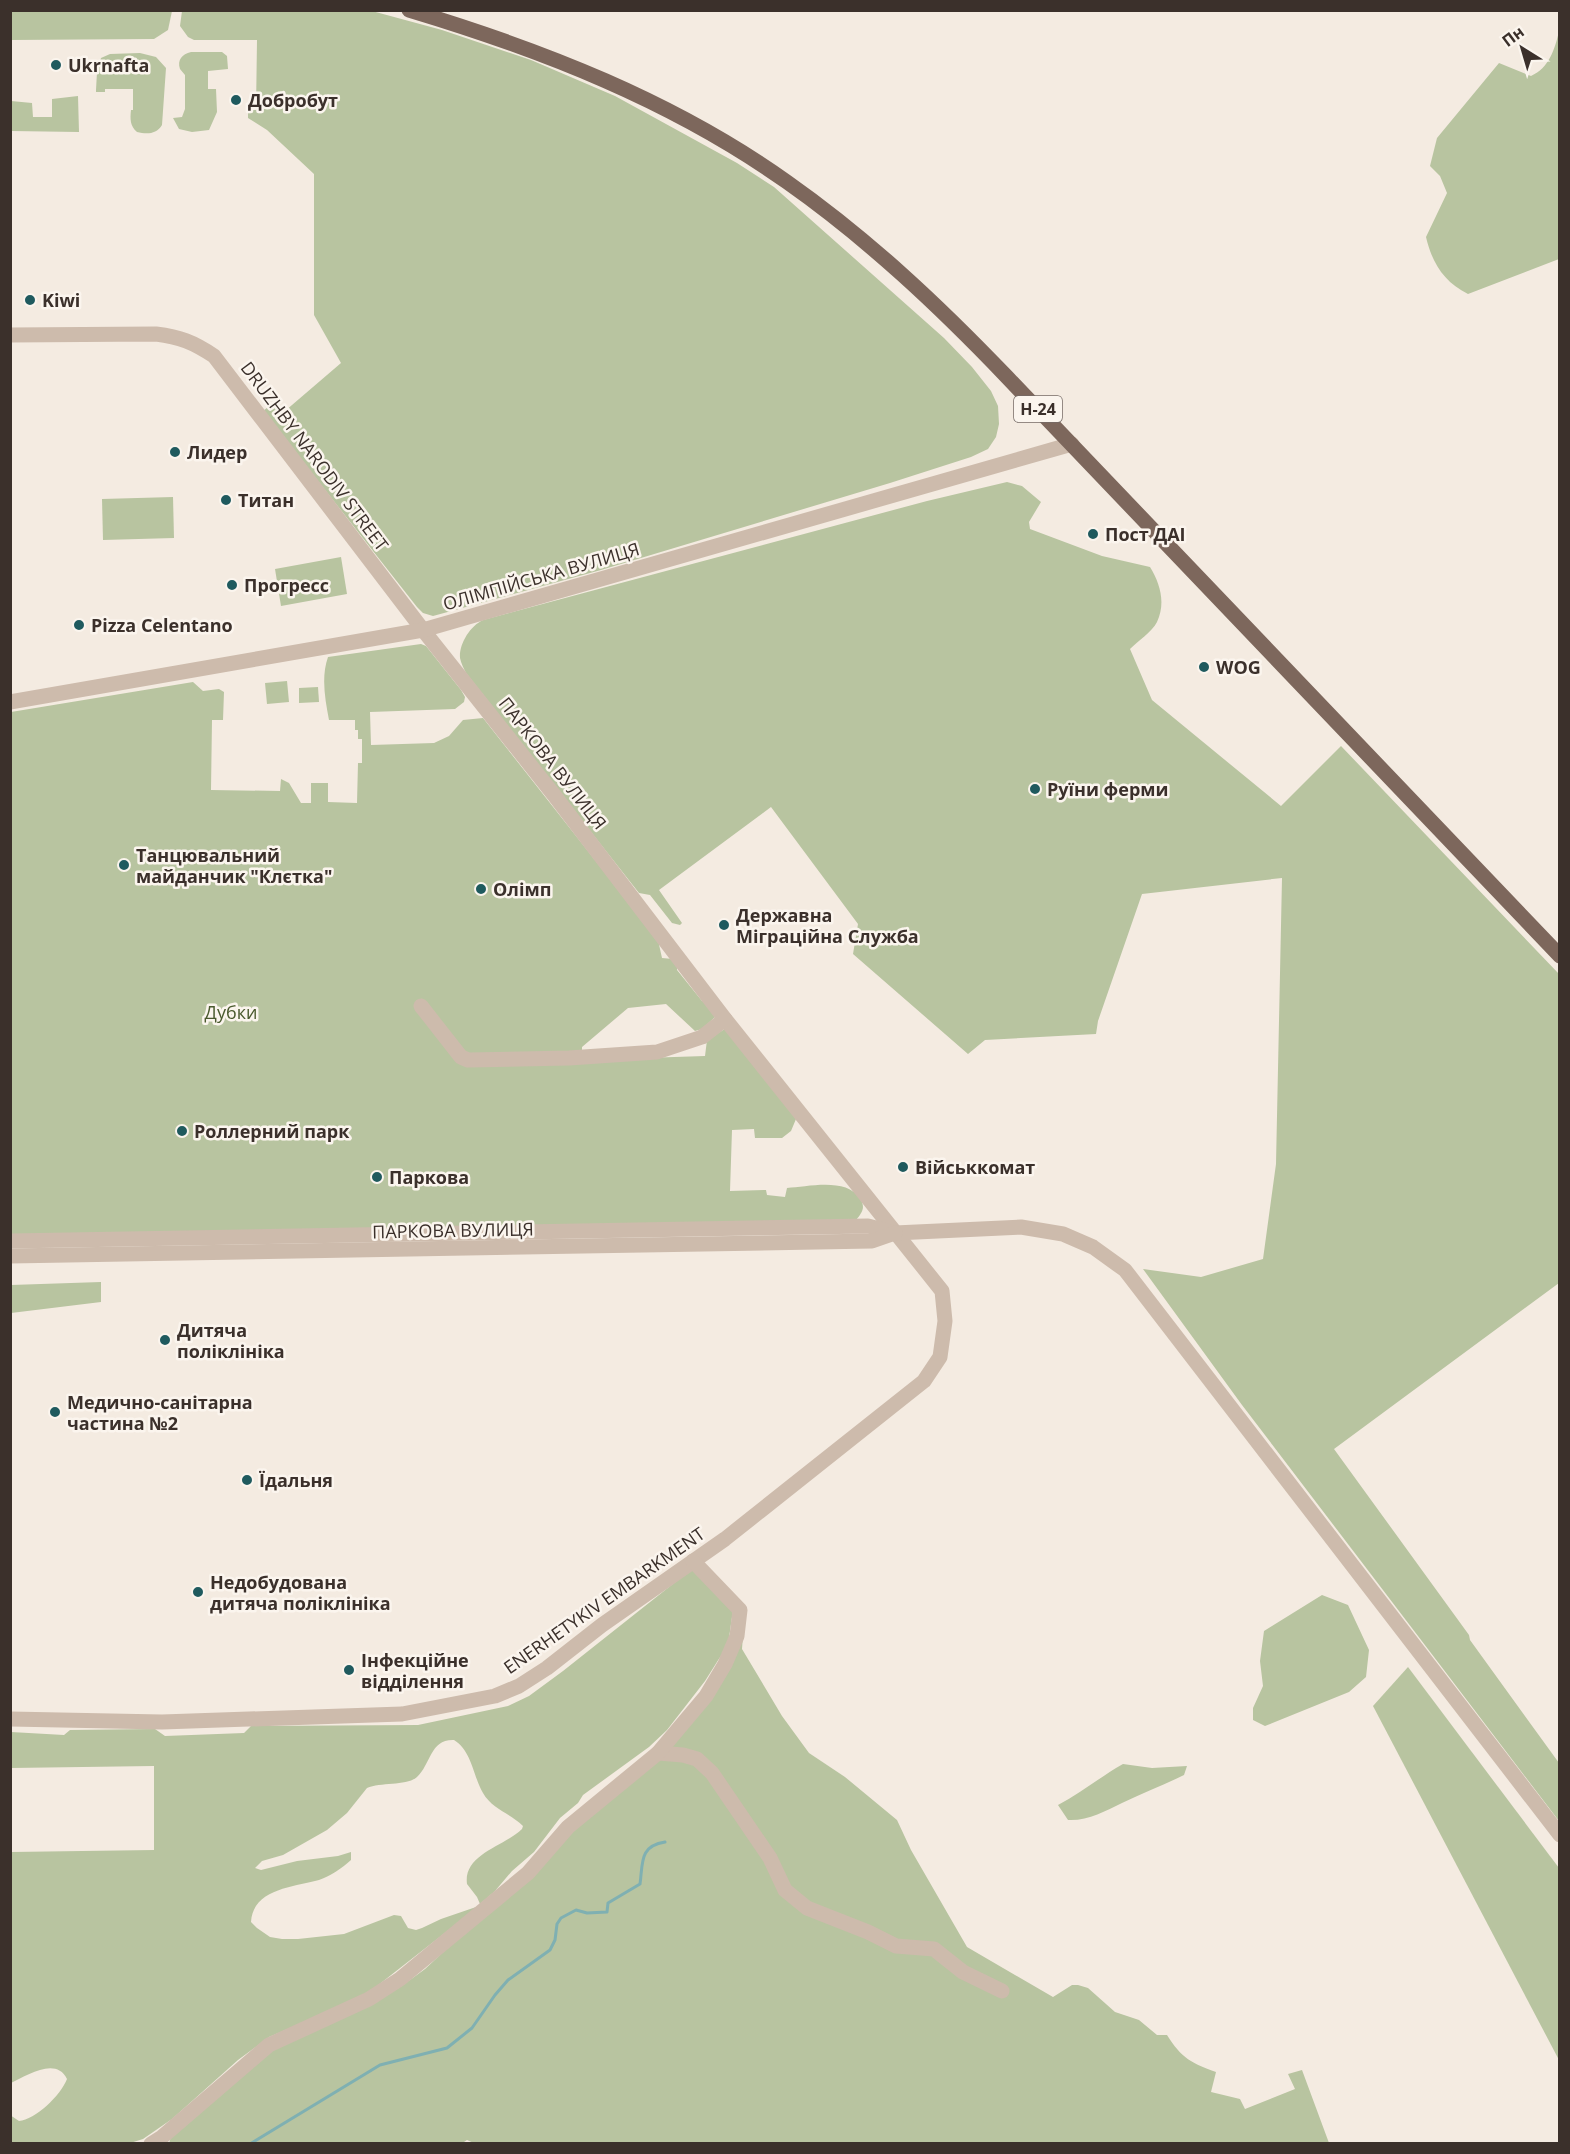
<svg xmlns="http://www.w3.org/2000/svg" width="1570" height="2154" viewBox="0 0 1570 2154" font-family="'Open Sans',sans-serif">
	<rect width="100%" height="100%" fill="#f4ebe1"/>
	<g fill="#b8c4a0">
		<polygon points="10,11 172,10 172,11 168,30 154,39 11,40"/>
		<polygon points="182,11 372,11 442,30 531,60 615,96 737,163 774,187 944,338 972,367 991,391 998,406 999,424 996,437 988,449 971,457 890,483 601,570 433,616 423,613 417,607 263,411 276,401 285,411 341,363 314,315 314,174 267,130 248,118 248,110 256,110 257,40 194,40 188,37 180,26"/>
		<path d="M 1559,31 L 1559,259 L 1468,294 C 1444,282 1432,263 1426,237 L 1447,193 L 1440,176 L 1430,166 L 1437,138 L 1499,63 L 1531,76 C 1549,68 1555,49 1559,31 Z"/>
		<path d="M 191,52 L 222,52 L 227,56 L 228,69 L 208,71 L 208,89 L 216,89 L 217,112 L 209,130 L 192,132 L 179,129 L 173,118 L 182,117 L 185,109 L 185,75 L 180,69 C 177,60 182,54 191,52 Z"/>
		<path d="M 140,53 L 156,57 L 166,68 L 162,125 C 156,135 146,134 137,132 C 130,126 130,119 131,110 L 133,110 L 133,89 L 105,89 L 105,92 L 96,92 L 96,90 L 97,72 L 101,58 L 110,54 Z"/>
		<polygon points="78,96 79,132 11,131 11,101 32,103 33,117 52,117 52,99"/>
		<path d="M 1007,482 L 1022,486 L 1041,502 L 1029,522 L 1030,529 L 1102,556 L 1150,567 C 1160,583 1166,603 1157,622 C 1152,632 1138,641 1130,649 L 1152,700 L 1281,806 L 1341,746 L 1559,974 L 1559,1283 L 1334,1449 L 1469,1635 L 1470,1640 L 1559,1763 L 1559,1821 L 1242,1405 L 1143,1269 L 1201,1277 L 1263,1259 L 1276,1164 L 1282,878 L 1142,894 L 1098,1021 L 1096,1034 L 985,1040 L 968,1054 L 853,954 L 858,924 L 771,807 L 659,890 L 682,923 L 680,925 L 672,923 L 650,895 L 639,893 L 466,673 C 464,669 461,663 460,658 C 459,644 470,626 483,620 L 927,501 Z"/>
		<polygon points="173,497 174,538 103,540 102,499"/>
		<polygon points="341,557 347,594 281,606 275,569"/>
		<path d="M 421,644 L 426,646 L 461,690 L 465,697 L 464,702 L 455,709 L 370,712 L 371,745 L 434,743 L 449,736 L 463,720 L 483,718 L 658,940 L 662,958 L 673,959 L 677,964 L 677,970 L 702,1001 L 711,1003 L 715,1017 L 702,1029 L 695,1031 L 666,1004 L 628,1008 L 582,1047 L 582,1060 L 705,1056 L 707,1040 L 728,1027 L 796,1119 L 791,1131 L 782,1138 L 755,1138 L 754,1129 L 732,1130 L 730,1191 L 766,1190 L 767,1195 L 785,1197 L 787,1188 C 808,1187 847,1177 860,1199 C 866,1207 862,1213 856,1220 L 11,1235 L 11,712 L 193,682 L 203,691 L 219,689 L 224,692 L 223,720 L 212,720 L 211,790 L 280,791 L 281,779 L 289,783 L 301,803 L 311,803 L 311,783 L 328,783 L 328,802 L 357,803 L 358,763 L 362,763 L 362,739 L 358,739 L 358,730 L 355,730 L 355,720 L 329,720 C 325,699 321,677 328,657 Z"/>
		<polygon points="287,681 289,702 267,704 265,683"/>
		<polygon points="318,687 319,702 299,703 299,688"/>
		<polygon points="101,1282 101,1302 11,1313 11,1285"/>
		<path d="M 693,1568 L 733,1610 L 729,1638 L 722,1654 L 705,1681 L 667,1730 L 649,1747 L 583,1795 L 578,1803 L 560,1818 L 534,1852 L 512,1871 L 495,1891 L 480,1904 L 477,1897 L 467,1884 C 463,1854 505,1846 522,1829 L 523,1826 C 510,1813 492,1809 483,1793 C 473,1776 472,1751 454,1740 C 430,1739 431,1764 417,1777 C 407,1786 381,1782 367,1788 L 347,1813 L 327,1830 L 283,1855 L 262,1861 L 255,1868 L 261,1870 L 297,1861 L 338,1856 L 351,1852 L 351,1860 C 342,1868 331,1876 319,1880 C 295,1887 253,1888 251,1922 L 257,1928 L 270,1937 L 282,1939 L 298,1939 L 344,1934 L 394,1915 L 401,1916 L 408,1928 L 416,1930 L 422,1928 L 441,1919 L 476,1907 L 464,1918 L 363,1997 L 269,2037 L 238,2060 L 172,2119 L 143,2139 L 127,2144 L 11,2143 L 10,2115 L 19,2121 C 35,2120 61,2095 67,2079 C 56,2056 26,2076 11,2083 L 11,1852 L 154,1850 L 154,1766 L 11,1768 L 11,1732 L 64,1735 L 70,1730 L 155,1729 L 165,1736 L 244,1733 L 251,1726 L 418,1725 L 508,1706 L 529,1696 L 563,1671 Z"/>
		<polygon points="1322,1595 1348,1605 1369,1650 1366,1677 1349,1692 1265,1726 1253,1720 1253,1708 1263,1686 1260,1661 1264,1631"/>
		<path d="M 743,1635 L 742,1649 L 782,1716 L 809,1753 L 845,1777 L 897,1820 L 911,1850 L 967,1947 L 1053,1997 L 1072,1985 L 1078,1985 L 1088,1988 L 1115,2012 L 1139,2020 L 1157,2035 L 1167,2035 C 1181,2058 1193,2064 1216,2072 L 1211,2092 L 1240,2099 L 1245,2109 L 1295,2089 L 1288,2074 L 1302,2070 L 1329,2143 L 476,2144 L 467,2140 L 461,2144 L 169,2144 L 171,2136 L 278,2046 L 410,1980 L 425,1969 L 664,1747 Z"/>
		<polygon points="1408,1667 1559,1868 1559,2060 1373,1706"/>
		<path d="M 1123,1764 L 1152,1768 L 1187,1766 L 1184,1775 C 1164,1785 1143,1793 1122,1803 C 1105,1811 1088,1821 1068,1820 L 1058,1805 C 1081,1793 1100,1777 1123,1764 Z"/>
	</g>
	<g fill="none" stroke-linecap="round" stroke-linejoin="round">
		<path stroke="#7fb0b2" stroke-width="3" d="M 250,2144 L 380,2065 L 447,2048 L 472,2028 L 495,1995 L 508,1980 L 550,1950 L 555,1940 L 557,1924 L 561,1918 L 576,1910 L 587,1913 L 607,1912 L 608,1903 L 640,1884 C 643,1863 639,1846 665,1842"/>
		<g stroke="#cdbbac" stroke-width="15">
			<path d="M 10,335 L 156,334 C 180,337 193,342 214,356 L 423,630 L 554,795 L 725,1019 L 942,1291 L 945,1321 L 940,1357 L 924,1381 L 725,1539 L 602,1625 L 547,1668 L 519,1686 L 495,1696 L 402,1714 L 162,1722 L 10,1719"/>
			<polyline points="10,702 423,630 1072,444"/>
			<polyline points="421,1006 461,1057 468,1060 569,1058 657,1052 702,1037 725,1019"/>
			<polyline points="10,1241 868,1226 895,1233 1021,1227 1063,1234 1093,1247 1125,1270 1560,1835"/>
			<polyline points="10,1256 872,1241 895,1233"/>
			<polyline points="658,1753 683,1755 697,1759 712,1773 770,1858 785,1890 807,1908 868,1932 896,1946 934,1949 963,1972 1002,1991"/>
			<polyline points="151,2144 162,2137 269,2045 369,1999 400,1979 528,1873 568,1827 658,1753 706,1696 725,1664 737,1636 740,1610 693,1561"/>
		</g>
		<path stroke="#7d675c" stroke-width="15" d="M 409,10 C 542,50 673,101 787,182 C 868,239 939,306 1007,377 L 1560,956"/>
	</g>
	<g fill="#1f5a5e" stroke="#fbf5ee" stroke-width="2">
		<circle cx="56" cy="65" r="6"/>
		<circle cx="236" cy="100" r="6"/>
		<circle cx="30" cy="300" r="6"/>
		<circle cx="175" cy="452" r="6"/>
		<circle cx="226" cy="500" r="6"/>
		<circle cx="1093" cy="534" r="6"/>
		<circle cx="232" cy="585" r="6"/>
		<circle cx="79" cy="625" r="6"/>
		<circle cx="1204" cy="667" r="6"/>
		<circle cx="1035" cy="789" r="6"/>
		<circle cx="124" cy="865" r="6"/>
		<circle cx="481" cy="889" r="6"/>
		<circle cx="724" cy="925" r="6"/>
		<circle cx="182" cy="1131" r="6"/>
		<circle cx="903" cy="1167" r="6"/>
		<circle cx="377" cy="1177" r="6"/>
		<circle cx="165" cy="1340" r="6"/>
		<circle cx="55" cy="1412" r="6"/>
		<circle cx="247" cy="1480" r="6"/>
		<circle cx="198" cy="1592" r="6"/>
		<circle cx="349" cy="1670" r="6"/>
	</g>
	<g text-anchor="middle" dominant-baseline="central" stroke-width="5" stroke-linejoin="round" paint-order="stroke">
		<rect fill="#fbf5ee" stroke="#756b66" stroke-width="1.5" x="1014" y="396" width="48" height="26" rx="4.5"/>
		<g font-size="16" font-weight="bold" fill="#3b302b">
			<text x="1038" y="409">Н-24</text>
		</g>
		<g font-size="18" font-weight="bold" fill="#3b302b" stroke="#fbf5ee" text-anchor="start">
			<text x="68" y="65">Ukrnafta</text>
			<text x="248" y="100">Добробут</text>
			<text x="42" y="300">Kiwi</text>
			<text x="187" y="452">Лидер</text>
			<text x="238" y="500">Титан</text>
			<text x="1105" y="534">Пост ДАІ</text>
			<text x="244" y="585">Прогресс</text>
			<text x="91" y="625">Pizza Celentano</text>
			<text x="1216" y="667">WOG</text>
			<text x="1047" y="789">Руїни ферми</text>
			<text x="136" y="855">Танцювальний<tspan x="136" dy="21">майданчик "Клєтка"</tspan></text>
			<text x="493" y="889">Олімп</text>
			<text x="736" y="915">Державна<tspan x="736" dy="21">Міграційна Служба</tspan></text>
			<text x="194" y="1131">Роллерний парк</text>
			<text x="915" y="1167">Військкомат</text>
			<text x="389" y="1177">Паркова</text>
			<text x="177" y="1330">Дитяча<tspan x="177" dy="21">поліклініка</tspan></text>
			<text x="67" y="1402">Медично-санітарна<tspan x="67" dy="21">частина №2</tspan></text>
			<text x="259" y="1480">Їдальня</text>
			<text x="210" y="1582">Недобудована<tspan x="210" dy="21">дитяча поліклініка</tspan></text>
			<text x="361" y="1660">Інфекційне<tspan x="361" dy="21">відділення</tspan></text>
		</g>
		<g font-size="18" fill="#3b302b" stroke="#fbf5ee">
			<text transform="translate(315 456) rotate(53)">DRUZHBY NARODIV STREET</text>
			<text transform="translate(541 576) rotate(-16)">ОЛІМПІЙСЬКА ВУЛИЦЯ</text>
			<text transform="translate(553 763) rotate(52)">ПАРКОВА ВУЛИЦЯ</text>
			<text transform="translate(453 1230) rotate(-1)">ПАРКОВА ВУЛИЦЯ</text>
			<text transform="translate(604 1600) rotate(-35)">ENERHETYKIV EMBARKMENT</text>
		</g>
		<g font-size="18" fill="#4a5a2e" stroke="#fbf5ee">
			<text x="231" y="1012">Дубки</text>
		</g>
	</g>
	<rect width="1570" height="2154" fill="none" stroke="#3b302b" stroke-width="24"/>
	<g transform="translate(1522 48) rotate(323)" stroke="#fbf5ee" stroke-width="4.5" paint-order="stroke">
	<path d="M0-4.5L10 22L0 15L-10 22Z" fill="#3b302b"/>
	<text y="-9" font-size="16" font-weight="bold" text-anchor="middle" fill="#3b302b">Пн</text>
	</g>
</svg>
